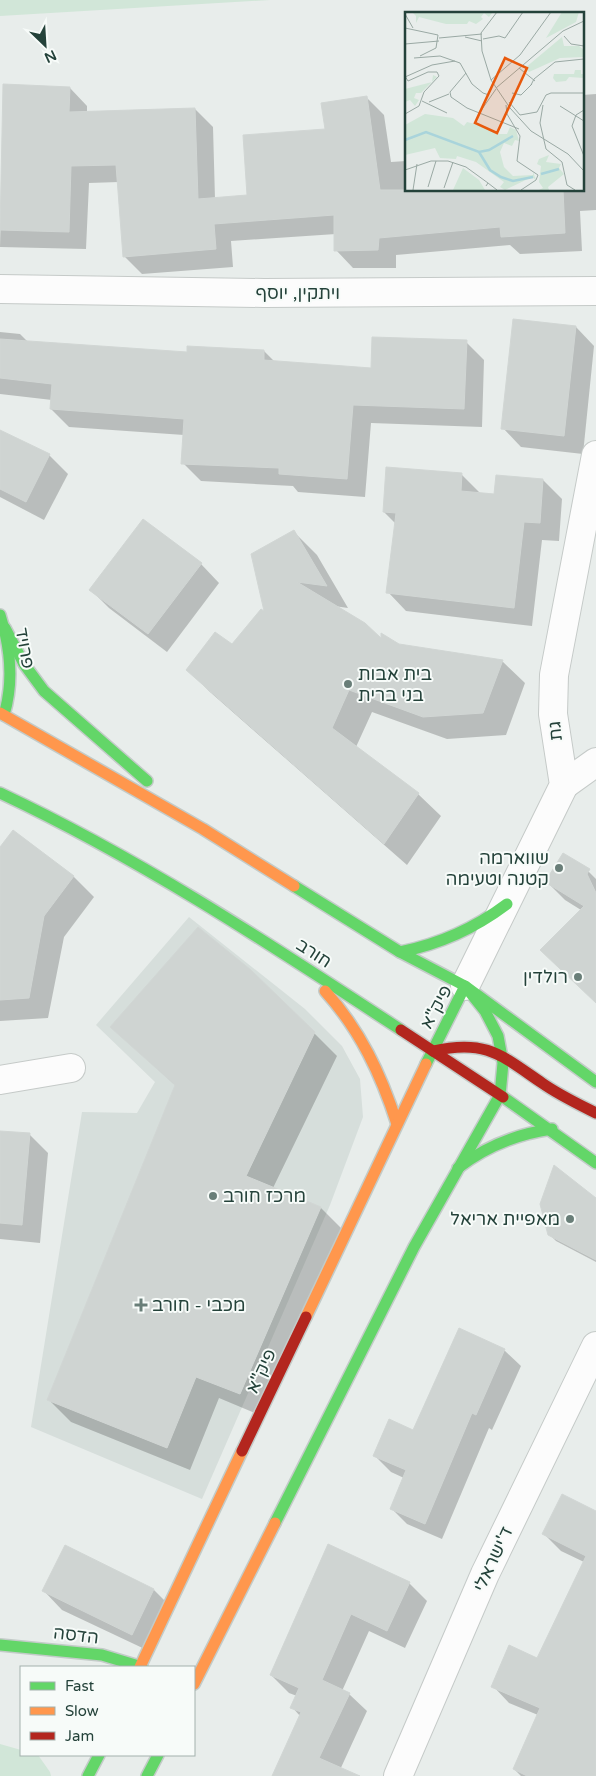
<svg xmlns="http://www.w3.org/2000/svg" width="596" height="1776" viewBox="0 0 596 1776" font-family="'Varela Round',Heebo,sans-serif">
	<rect width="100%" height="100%" fill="#e8edeb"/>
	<polygon fill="#d6dedb" points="189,917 305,1009 342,1046 360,1079 363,1117 330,1205 202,1499 31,1427 82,1112 137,1113 155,1082 96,1025"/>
	<g fill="#d1e6d8">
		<polygon points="0,0 270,0 0,16"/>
		<polygon points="0,1744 21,1750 21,1755 38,1755 50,1772 51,1776 0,1776"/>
	</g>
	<g fill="#0003">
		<polygon points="4,85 70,88 87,106 87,112 195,109 213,127 215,199 249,196 367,98 384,115 391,162 406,161 406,190 582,190 582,95 596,94 596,210 580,211 582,251 520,254 510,245 396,255 396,268 353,268 336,250 336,234 231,241 233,267 142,274 124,256 119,182 89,183 86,249 0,247"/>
		<polygon points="576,327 594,346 583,454 521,447 503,428"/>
		<polygon points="0,332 20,334 28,342 188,354 264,351 275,362 372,369 466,342 484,360 482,427 371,423 365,497 298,492 293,486 201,481 183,463 184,435 69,427 51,409 52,400 0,394"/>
		<polygon points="0,431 49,455 68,474 44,520 0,497"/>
		<polygon points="461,474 480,493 495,495 543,480 562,499 559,541 542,540 532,626 406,611 388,592 396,524 384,512"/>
		<polygon points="294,532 317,555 348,608 334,606 382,640 399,645 502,661 525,683 506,735 447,739 372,712 356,747 418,794 441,816 407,865 210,692 188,670 232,646 266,614"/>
		<polygon points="201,564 219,583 167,652 109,608 91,590"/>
		<polygon points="13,832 74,877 94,897 64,937 48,1018 0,1021 0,849"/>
		<polygon points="583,866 596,879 596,1003 581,910 565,900 547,882"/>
		<polygon points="112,1027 314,1033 337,1056 273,1188 321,1208 343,1230 262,1416 219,1398 190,1470 71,1422 49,1400 176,1086"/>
		<polygon points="0,1132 29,1134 48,1153 40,1243 0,1239"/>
		<polygon points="596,1199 596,1262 556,1241 549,1234"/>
		<polygon points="504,1350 521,1366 492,1430 489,1428 442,1539 407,1524 391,1508 404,1478 391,1472 375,1456 413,1431"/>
		<polygon points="596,1512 596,1776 521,1776 514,1769 538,1715 509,1703 493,1686 538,1659 584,1562 561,1551 544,1534"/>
		<polygon points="329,1546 409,1583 427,1601 405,1648 369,1631 342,1691 349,1694 367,1711 339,1772 342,1776 274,1776 300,1716 292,1707 297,1696 289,1693 271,1675"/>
		<polygon points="65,1547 154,1590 172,1608 151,1652 62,1610 44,1591"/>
	</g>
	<g fill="#cfd4d2" stroke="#d1d6d4">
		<polygon points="3,84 70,87 69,112 195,108 198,199 247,195 243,135 325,129 321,103 367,96 380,190 563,190 565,233 501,237 500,227 379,238 378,250 334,251 334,215 214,224 216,249 123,257 116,165 71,166 69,232 0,230"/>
		<polygon points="513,319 576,326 564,436 501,429"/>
		<polygon points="372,337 467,340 464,409 353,405 347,479 279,474 279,468 181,464 184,419 50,409 52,384 0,378 0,339 187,352 187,346 264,350 264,360 371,368"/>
		<polygon points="0,430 50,454 26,502 0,489"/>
		<polygon points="386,467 462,473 461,491 494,494 496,475 543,479 540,523 524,522 514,608 386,593 396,513 383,512"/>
		<polygon points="143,519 202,563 148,634 89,590"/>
		<polygon points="294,530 327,586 297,582 365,623 381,638 381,633 399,644 503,660 483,713 423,717 349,690 332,728 419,793 384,844 186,670 215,632 232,644 261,609 264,611 251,554"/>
		<polygon points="13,830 74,876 44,916 29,998 0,1000 0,847"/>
		<polygon points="563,853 590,869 587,874 596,893 596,1003 540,950 584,906 545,882"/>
		<polygon points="198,927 251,970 315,1032 246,1176 321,1207 240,1394 196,1377 167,1448 47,1400 175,1085 110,1027"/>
		<polygon points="0,1131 30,1133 22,1225 0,1223"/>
		<polygon points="554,1165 596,1198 596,1260 548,1235 540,1204"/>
		<polygon points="459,1328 505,1349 476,1415 472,1413 425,1524 390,1509 406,1470 373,1456 389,1419 413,1430"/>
		<polygon points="562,1494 596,1511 596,1776 527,1776 513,1769 540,1708 491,1687 509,1645 537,1658 586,1556 542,1534"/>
		<polygon points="328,1544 410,1582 387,1631 351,1614 322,1680 350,1693 319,1758 360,1776 272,1776 301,1712 290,1708 299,1688 270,1675"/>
		<polygon points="65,1545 154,1589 132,1635 42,1591"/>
	</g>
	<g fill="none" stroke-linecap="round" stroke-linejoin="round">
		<g stroke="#c5cac8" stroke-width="30">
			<g id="street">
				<polyline points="0,289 264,293 596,291"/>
				<polyline points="564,785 596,762"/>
				<polyline points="465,986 564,785 553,714 554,675 596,455"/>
				<polyline points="0,1080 71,1068"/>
				<polyline points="398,1776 485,1574 596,1346"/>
			</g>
		</g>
		<g stroke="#c3cbc8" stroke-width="14">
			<g id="fast">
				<path d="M 0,615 C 11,649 14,681 4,715"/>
				<polyline points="5,628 24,664 44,691 147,781"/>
				<path d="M 0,793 C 141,859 271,945 401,1030"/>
				<polyline points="294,886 400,952 465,986 596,1082"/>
				<path d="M 400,952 C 440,944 474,929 507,904"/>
				<polyline points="503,1097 596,1163"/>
				<path d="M 458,1168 C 486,1146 517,1134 552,1129"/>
				<polyline points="275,1523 414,1247 500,1095 503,1063 498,1036 485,1011 465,986 426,1064"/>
				<polyline points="0,1645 102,1655 142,1667"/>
				<polyline points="88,1776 99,1755"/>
				<polyline points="147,1776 158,1755"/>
			</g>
		</g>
		<g stroke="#c3cbc8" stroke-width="14">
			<g id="slow">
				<polyline points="0,713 203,829 294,886"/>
				<path d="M 325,991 C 360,1030 381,1074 397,1124"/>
				<polyline points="306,1317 426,1064"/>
				<polyline points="140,1667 242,1451"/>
				<polyline points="194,1684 275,1523"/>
			</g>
		</g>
		<g stroke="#c3cbc8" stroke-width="14">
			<g id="jam">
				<polyline points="401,1030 503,1097"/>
				<path d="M 433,1051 C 486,1039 501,1055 542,1083 C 559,1095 578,1104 596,1113"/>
				<polyline points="242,1451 306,1317"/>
			</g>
		</g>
		<use href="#street" stroke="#fcfcfc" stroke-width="28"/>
		<use href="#fast" stroke="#63d668" stroke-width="11"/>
		<use href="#slow" stroke="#ff974d" stroke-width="11"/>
		<use href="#jam" stroke="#b3261e" stroke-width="11"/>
	</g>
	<g fill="#697e78" stroke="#f7fbf9" stroke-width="2">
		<circle cx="348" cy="684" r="5"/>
		<circle cx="559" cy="868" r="5"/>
		<circle cx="578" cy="977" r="5"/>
		<circle cx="213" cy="1196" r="5"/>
		<circle cx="570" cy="1219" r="5"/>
		<path d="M138.5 1297.5h5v5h5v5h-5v5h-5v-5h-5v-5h5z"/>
	</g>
	<g text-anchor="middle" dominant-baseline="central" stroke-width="4" stroke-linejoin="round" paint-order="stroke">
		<g font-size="18" fill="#24423a" stroke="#f7fbf9">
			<text x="298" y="293">ויתקין, יוסף</text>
			<text transform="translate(25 648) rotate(80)">פרויד</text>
			<text transform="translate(555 731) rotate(-96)">גת</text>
			<text transform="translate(314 953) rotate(33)">חורב</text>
			<text transform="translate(436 1007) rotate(-62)">פיק"א</text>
			<text transform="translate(261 1371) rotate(-65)">פיק"א</text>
			<text transform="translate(493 1559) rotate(-65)">ד'ישראלי</text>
			<text transform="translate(76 1635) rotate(7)">הדסה</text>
		</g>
		<g font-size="18" fill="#24423a" stroke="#f7fbf9" text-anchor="start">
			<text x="358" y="674">בית אבות<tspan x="358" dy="21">בני ברית</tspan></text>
			<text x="549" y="858" text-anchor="end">שווארמה<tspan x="549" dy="21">קטנה וטעימה</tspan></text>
			<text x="568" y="977" text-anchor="end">רולדין</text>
			<text x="223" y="1196">מרכז חורב</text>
			<text x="560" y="1219" text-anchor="end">מאפיית אריאל</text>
			<text x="152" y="1305">מכבי - חורב</text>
		</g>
	</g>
	<g transform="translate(405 12)">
		<rect width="179" height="179" fill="#e8edeb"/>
		<path d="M 7,0 L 85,0 L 87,1 L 84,5 L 79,1 L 76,5 L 78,7 L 71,12 L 64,9 L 62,12 L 41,12 L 14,5 L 11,11 L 11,4 ZM 157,0 L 174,0 L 171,10 L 141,26 ZM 157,25 L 159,34 L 174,34 L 179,38 L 179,45 L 155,46 L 124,60 L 120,56 ZM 170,58 L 176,58 L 176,62 L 170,62 L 179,62 L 179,66 L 164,65 L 161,69 L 151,70 L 148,66 L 149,62 L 169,62 ZM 28,63 L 32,65 L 16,81 L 11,81 L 9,86 L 14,88 L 10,94 L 5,88 L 0,90 L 0,77 L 27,70 ZM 20,102 L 48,106 L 59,114 L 62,110 L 70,112 L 95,122 L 102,122 L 105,115 L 111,118 L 114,129 L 110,128 L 107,134 L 99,131 L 95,140 L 99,155 L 108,164 L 128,163 L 128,160 L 131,168 L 127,165 L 100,178 L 95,175 L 99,170 L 71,150 L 52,144 L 51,147 L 35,146 L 30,136 L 0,143 L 0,113 ZM 144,143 L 141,150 L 156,152 L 154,156 L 159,162 L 143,175 L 144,178 L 134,178 L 138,176 L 134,170 L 136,154 L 132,152 L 134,147 ZM 58,156 L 74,168 L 80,178 L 48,178 Z" fill="#d1e6d8"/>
		<path fill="none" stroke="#a9d4db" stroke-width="2.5" d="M 0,128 L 21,120 L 74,140 L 84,138 L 108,124M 74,140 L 85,158 L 96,165 L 108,169 L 128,165M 136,162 L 154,157"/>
		<path fill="none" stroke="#9aa9a4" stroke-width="1" d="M 92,0 L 76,21 L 77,39 L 86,68 L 105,96 L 126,119 L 163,142 L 179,159M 0,2 L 8,16M 0,16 L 33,23 L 31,36 L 15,44M 159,24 L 166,32 L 179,34M 60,25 L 77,29M 34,26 L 77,22M 78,27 L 94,24 L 100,26 L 118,0M 0,32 L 34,29M 9,46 L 35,44 L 55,51 L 67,72 L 78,81 L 84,83M 114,56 L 130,69M 61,61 L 45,80 L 46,85 L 62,96 L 114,117M 0,64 L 3,69 L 23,60 L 32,60 L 34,64 L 19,80 L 14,94 L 0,102M 0,65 L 27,53 L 50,49M 86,68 L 115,43 L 146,0M 126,73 L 129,67 L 150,50 L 179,47M 91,76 L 158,19 L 179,9M 107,81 L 116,83 L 127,72M 17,89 L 42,101M 24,90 L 44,82M 104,90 L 115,103M 101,93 L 102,102 L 115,124 L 112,149 L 133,163 L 131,168 L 116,178M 138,93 L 135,111 L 141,137 L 157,150 L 162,173 L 170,178M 155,94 L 179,109M 179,98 L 171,103 L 167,114 L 179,144M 75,100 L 91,77M 115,103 L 132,100 L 141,83 L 146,81 L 179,81M 0,158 L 26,149 L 43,149 L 61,155 L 83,171M 81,174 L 83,171 L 92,178M 23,175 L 31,149M 39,176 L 48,150M 8,178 L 12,152"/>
		<path fill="#e8590c" fill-opacity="0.15" stroke="#e8590c" stroke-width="2.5" d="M 100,46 L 122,56 L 92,121 L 70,111 Z"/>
		<rect width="179" height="179" fill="none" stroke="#24423a" stroke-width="2.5"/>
	</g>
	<rect x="20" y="1666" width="175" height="90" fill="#f7fbf9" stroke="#a3b1ad"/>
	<rect x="30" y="1682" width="25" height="8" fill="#63d668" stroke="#a3b1ad"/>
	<text x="65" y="1691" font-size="15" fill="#24423a">Fast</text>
	<rect x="30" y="1707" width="25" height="8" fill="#ff974d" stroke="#a3b1ad"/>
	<text x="65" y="1716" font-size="15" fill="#24423a">Slow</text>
	<rect x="30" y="1732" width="25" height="8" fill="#b3261e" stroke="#a3b1ad"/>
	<text x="65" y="1741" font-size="15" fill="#24423a">Jam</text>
	<g transform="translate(45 45) rotate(155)" stroke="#f7fbf9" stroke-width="4" paint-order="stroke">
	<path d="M0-4L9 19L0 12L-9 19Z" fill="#24423a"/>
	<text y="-8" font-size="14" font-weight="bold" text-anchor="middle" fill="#24423a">N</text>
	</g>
</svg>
